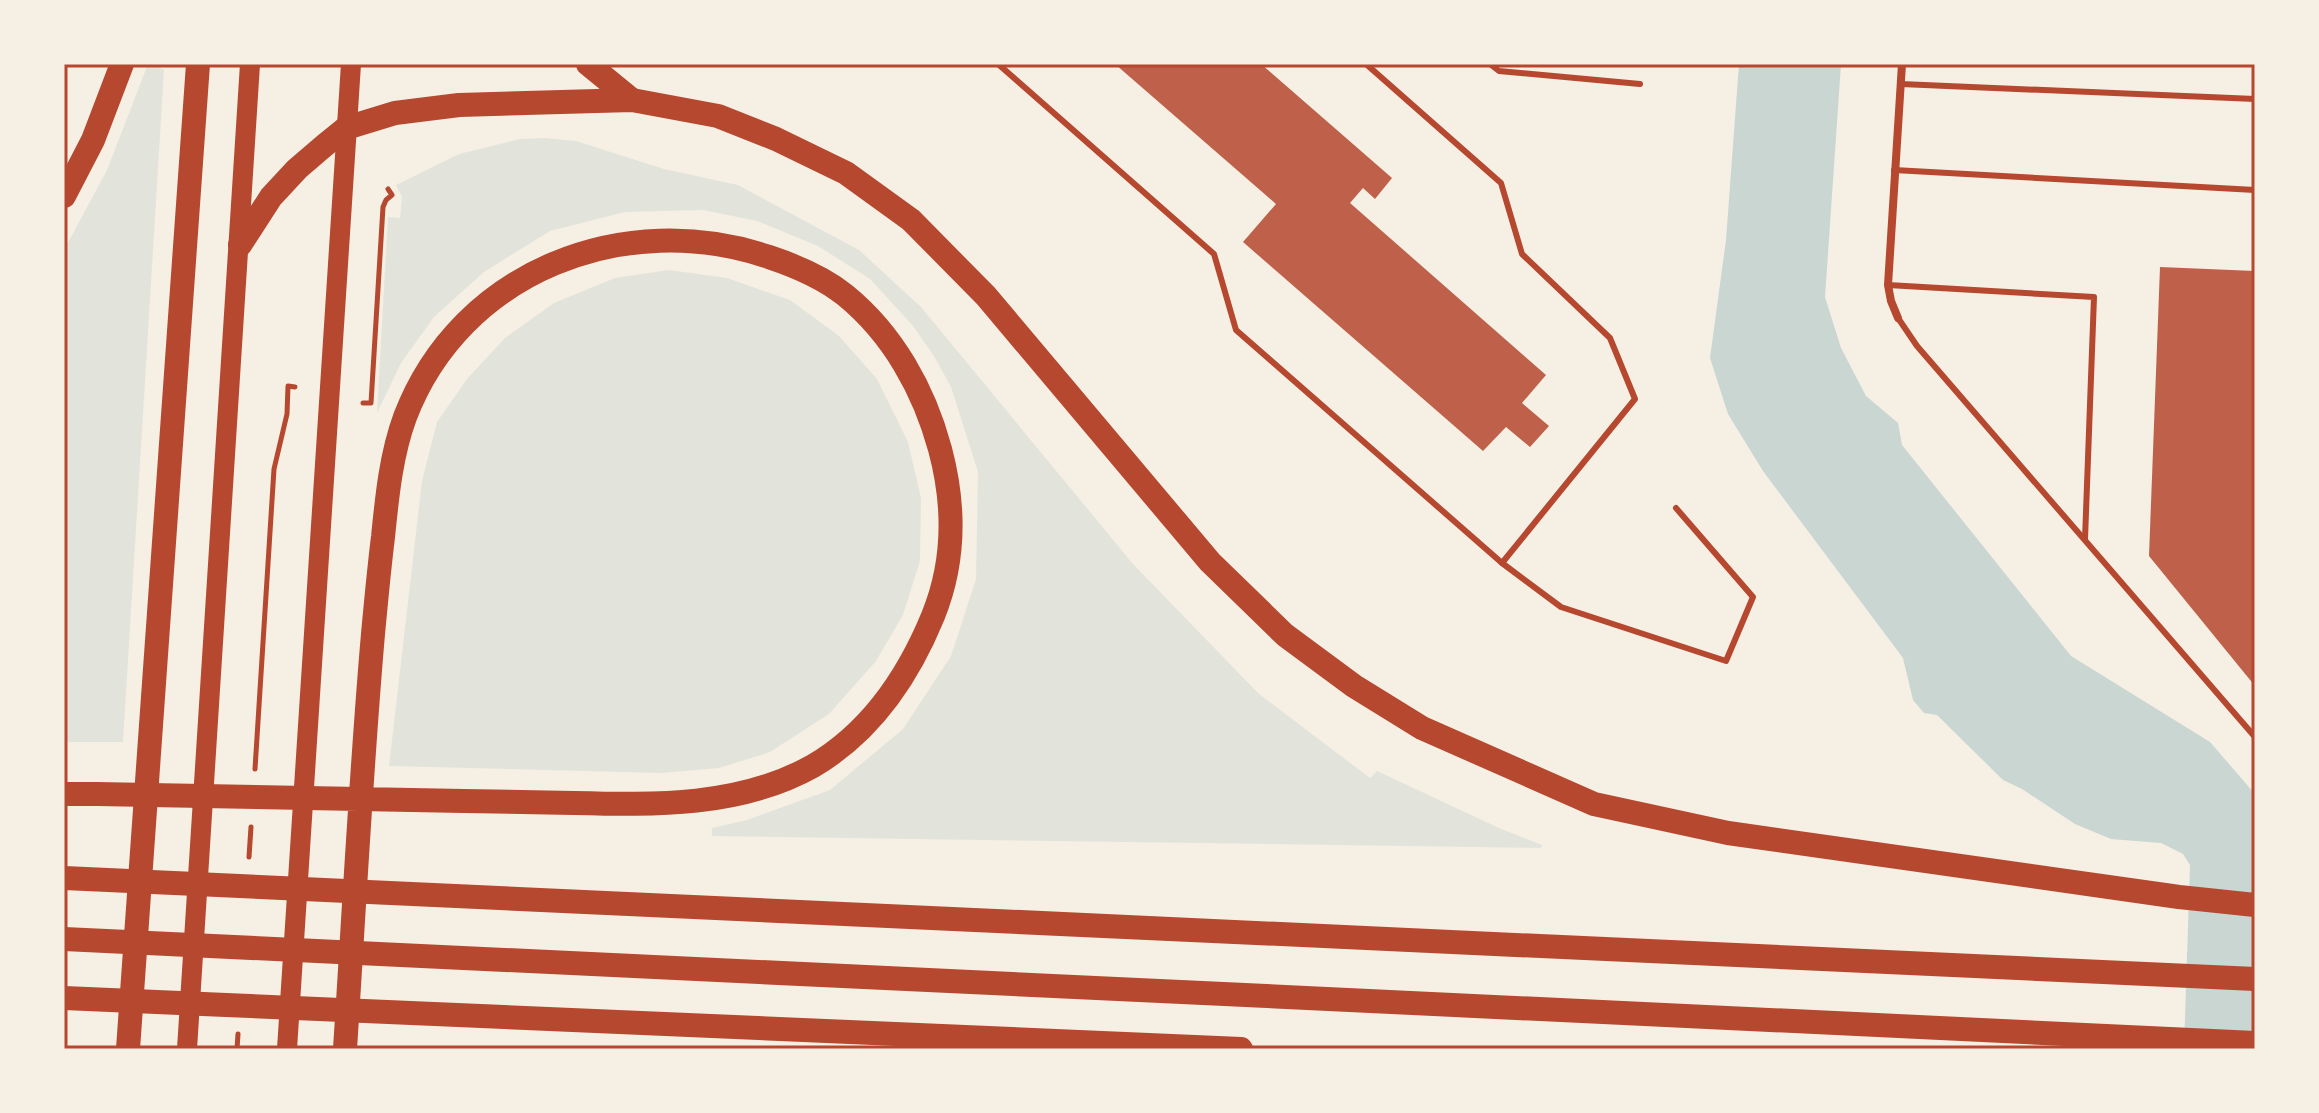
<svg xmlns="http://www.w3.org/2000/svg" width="2319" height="1113" viewBox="0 0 2319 1113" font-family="'DM Sans',sans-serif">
	<rect width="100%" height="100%" fill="#f6efe4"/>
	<g fill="#e2e4dc">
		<polygon points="148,64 154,64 164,70 123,742 64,742 64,250 107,170"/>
		<polygon points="544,138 576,141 664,169 738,185 859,250 921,307 1133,564 1259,694 1370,778 1377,771 1499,828 1542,845 1541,848 712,836 712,828 747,820 830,790 903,729 951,656 976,579 978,472 951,387 934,356 913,326 870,279 818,246 757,221 703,210 625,212 550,231 484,272 434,317 401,363 377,413 388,217 400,218 402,197 396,185 459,154 520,139"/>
		<polygon points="669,270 727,278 790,300 839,336 877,379 908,442 921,498 920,561 903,615 876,661 829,714 770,752 719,768 661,773 389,766 422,481 437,422 467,379 505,338 554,303 615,278"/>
	</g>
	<polygon fill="#c9d6d2" points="1739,64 1841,64 1825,297 1841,348 1866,396 1898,423 1902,445 2071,656 2210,742 2255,794 2255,1049 2184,1049 2190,865 2183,854 2161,843 2111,839 2075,824 2022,789 2003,780 1937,715 1924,713 1913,700 1903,658 1763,471 1728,414 1710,358 1726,240"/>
	<g fill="#bf614a">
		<polygon points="1115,64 1261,64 1392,178 1375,199 1363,188 1350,203 1546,375 1522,403 1549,426 1530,447 1506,427 1483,451 1243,242 1276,204"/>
		<polygon points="2160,267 2255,271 2255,686 2149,556"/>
	</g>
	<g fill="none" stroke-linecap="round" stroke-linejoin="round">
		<g stroke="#b5482f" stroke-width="5">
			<polyline points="363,403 371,403 383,207 386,200 392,195 388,189"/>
			<polyline points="255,769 274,469 287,414 288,386 295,387"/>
			<polyline points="249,857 251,827"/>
			<polyline points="237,1049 238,1034"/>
		</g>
		<g stroke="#b5482f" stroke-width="6">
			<polyline points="998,64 1214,254 1236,330 1502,563 1635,399 1610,338 1522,254 1501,183 1366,64"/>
			<polyline points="1490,64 1499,71 1640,84"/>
			<polyline points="1901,84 2255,99"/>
			<polyline points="1894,170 2255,190"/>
			<polyline points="1888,285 2094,297 2085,539"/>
			<polyline points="1898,318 1917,346 2255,737"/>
			<polyline points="1502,563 1561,607 1726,661 1753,597 1676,508"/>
		</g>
		<polyline stroke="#b5482f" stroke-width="8" points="1898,318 1891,301 1888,285 1902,64"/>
		<g stroke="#b5482f" stroke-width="20">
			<polyline points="187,1049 250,64"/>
			<polyline points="287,1049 351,64"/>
		</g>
		<g stroke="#b5482f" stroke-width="24">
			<polyline points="588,64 632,100"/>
			<polyline points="64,196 93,140 122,64"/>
			<polyline points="240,245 271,197 297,169 325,145 346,128 395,113 459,105 632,100 718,116 776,139 846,173 911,220 986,296 1210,562 1285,635 1354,686 1422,728 1594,804 1728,833 2179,897 2255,905"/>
			<path d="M 64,794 L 97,794 C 220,797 342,799 464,801 C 501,802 538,802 574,803 C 655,805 740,807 813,766 C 871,732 908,677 933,616 C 955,562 955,505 940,449 C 924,390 893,334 845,295 C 824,278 796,266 769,257 C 626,208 461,270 405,417 C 391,455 387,497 383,537 C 379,569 376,602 373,634 C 361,772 354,911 345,1049"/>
			<polyline points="64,878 2255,979"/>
			<polyline points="64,939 2255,1043"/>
			<polyline points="64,998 1241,1049"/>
			<polyline points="128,1049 198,64"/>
		</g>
	</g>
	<rect width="2319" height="1113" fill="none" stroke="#f6efe4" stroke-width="132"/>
	<rect x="66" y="66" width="2187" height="981" fill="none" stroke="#b5482f" stroke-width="3"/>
</svg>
